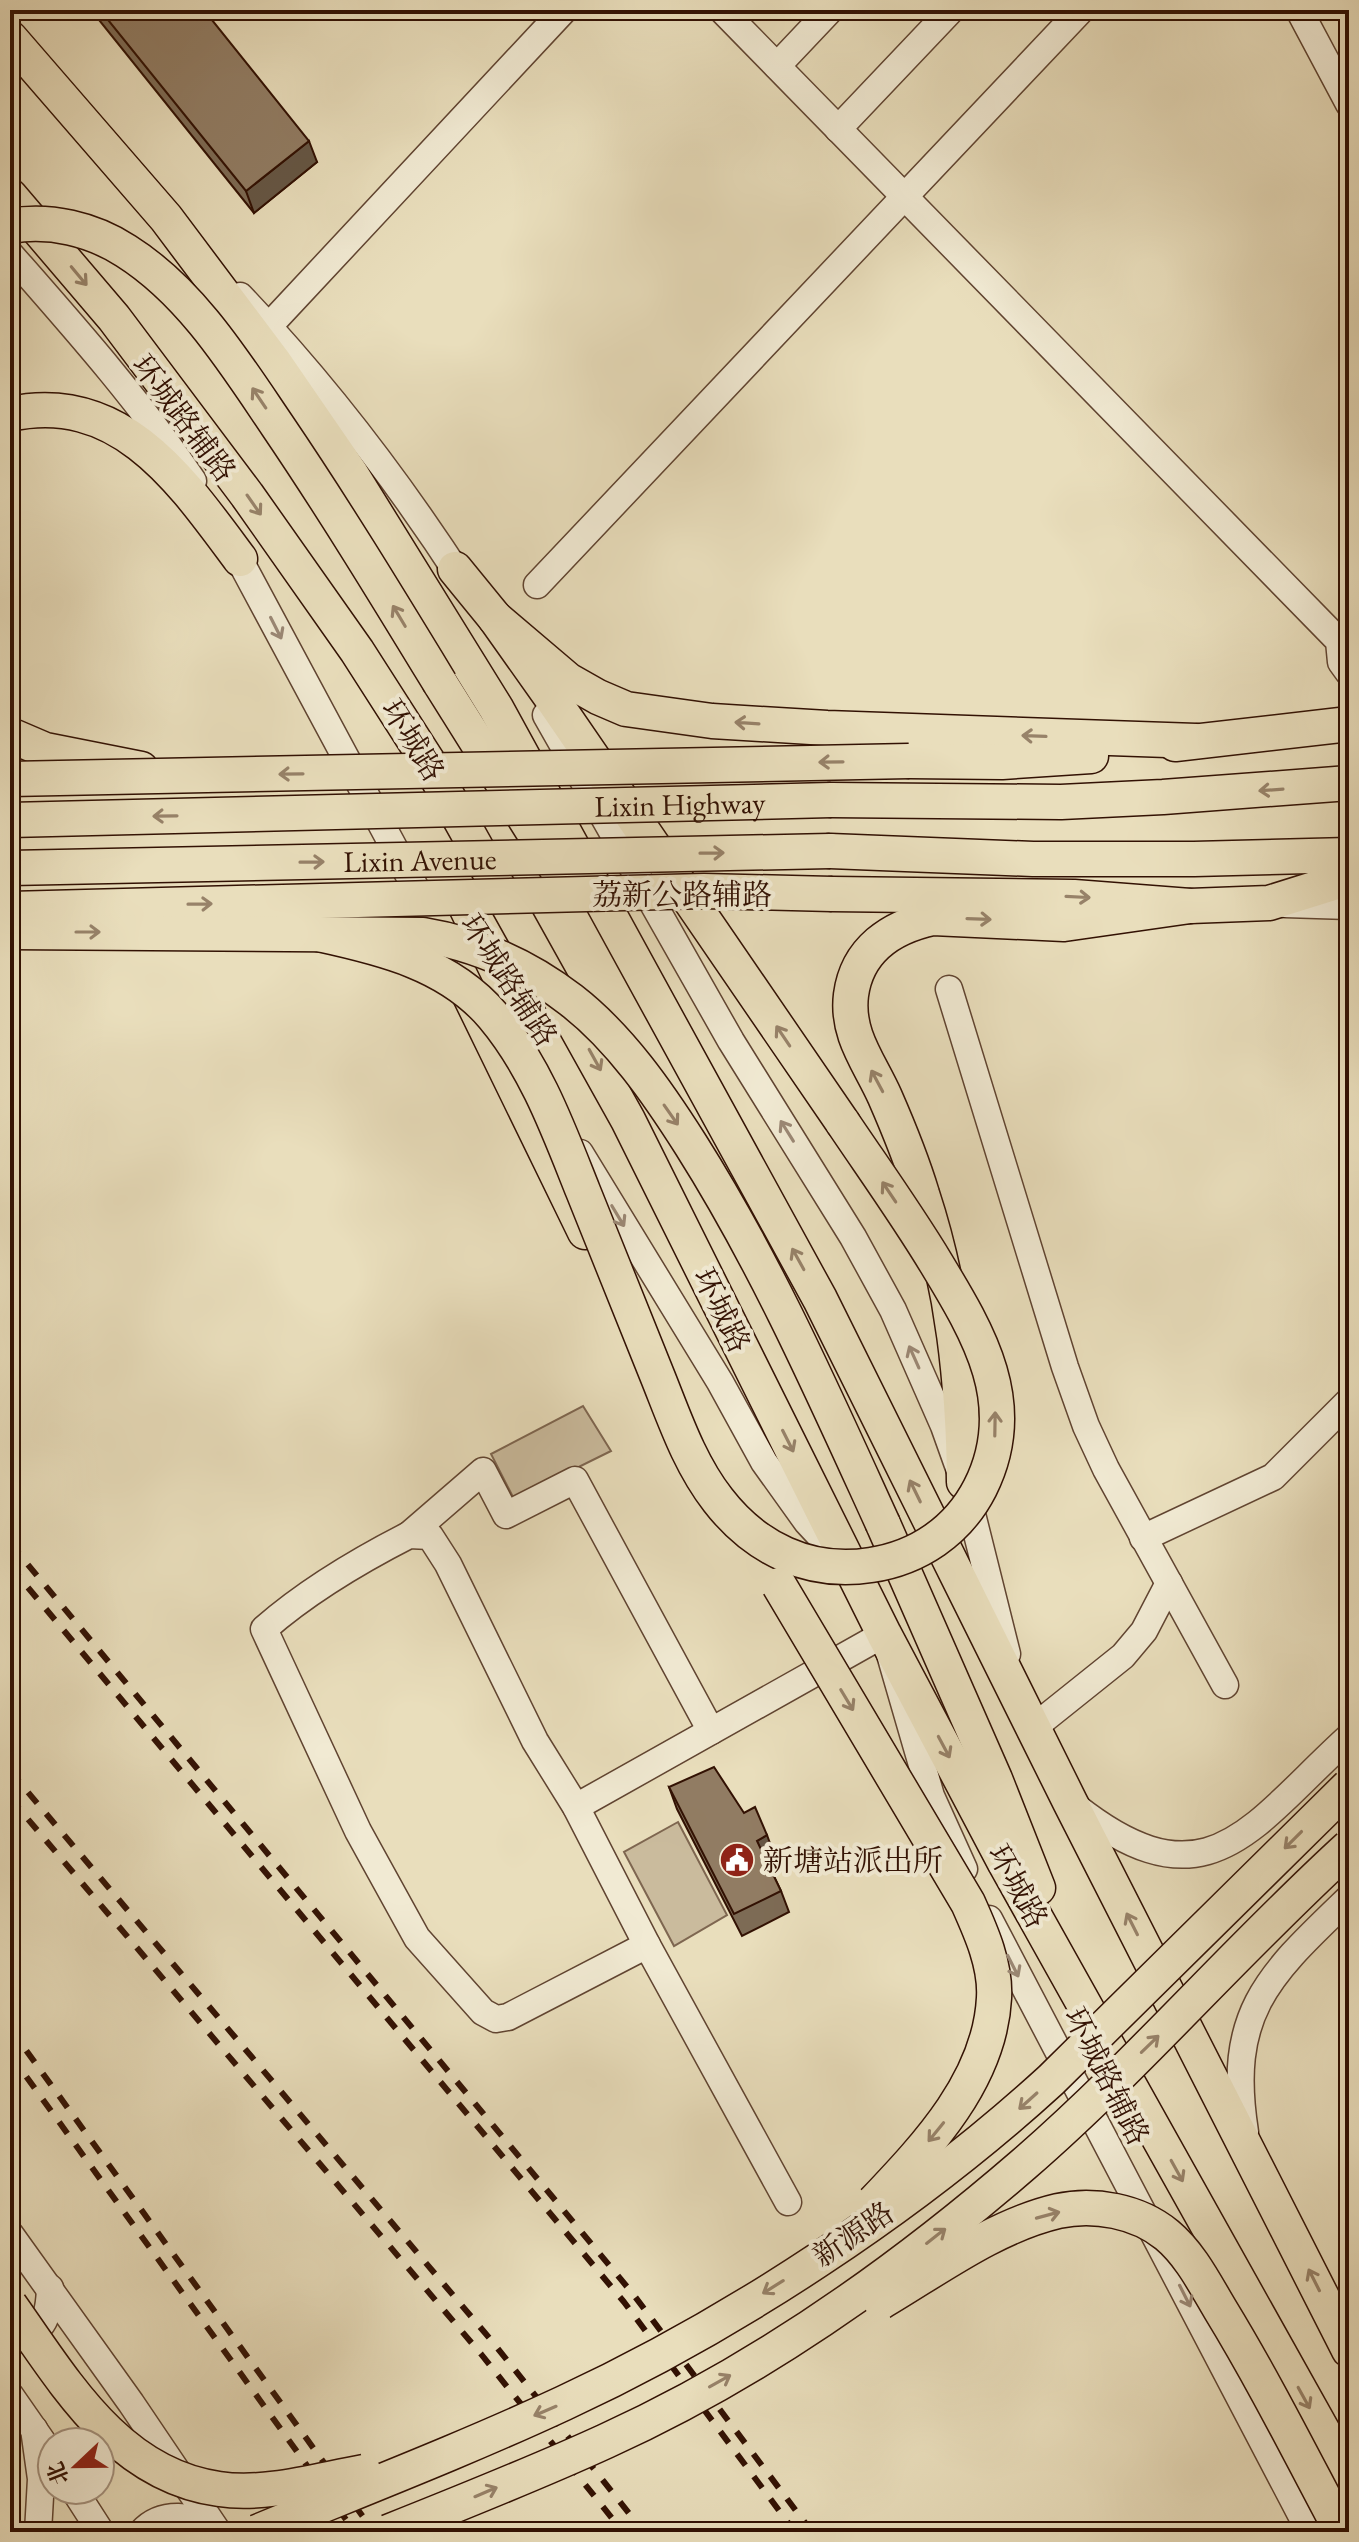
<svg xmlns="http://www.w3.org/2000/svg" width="1359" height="2542" viewBox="0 0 1359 2542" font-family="'EB Garamond','Noto Serif SC',serif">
	<rect width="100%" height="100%" fill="#e9debc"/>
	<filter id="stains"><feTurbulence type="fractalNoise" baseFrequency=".0025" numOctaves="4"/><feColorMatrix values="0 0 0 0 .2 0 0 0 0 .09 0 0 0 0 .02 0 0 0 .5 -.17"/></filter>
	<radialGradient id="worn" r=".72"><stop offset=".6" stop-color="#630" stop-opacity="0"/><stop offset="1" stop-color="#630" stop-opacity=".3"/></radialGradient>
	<g fill="#cabb9d" stroke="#7e6650" stroke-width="2">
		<polygon points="583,1406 611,1451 514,1499 491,1454"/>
		<polygon points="678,1822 727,1915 674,1946 624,1852"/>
	</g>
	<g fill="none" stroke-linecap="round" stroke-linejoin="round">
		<g stroke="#604431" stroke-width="29">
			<g id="minor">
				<polyline points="722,10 1339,641 1341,662 1349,673"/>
				<polyline points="1299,10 1349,104"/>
				<polyline points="777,66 830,10"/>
				<polyline points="838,129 951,10"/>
				<path d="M 10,254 C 74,327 140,401 193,481"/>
				<path d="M 240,296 C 324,384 398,481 464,583"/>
				<polyline points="269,326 564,10"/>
				<polyline points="230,542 429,913"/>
				<polyline points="537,585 1081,10"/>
				<polyline points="546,715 731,1041 853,1237 893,1310 944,1426 964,1482 1007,1654"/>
				<polyline points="1285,904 1349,906"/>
				<polyline points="949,989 1065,1367 1086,1426 1106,1469 1225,1685"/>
				<polyline points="580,1153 720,1382 764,1462 807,1522 834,1551"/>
				<path d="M 409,1535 L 430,1536 L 448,1564 L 535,1741 L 576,1807 L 647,1945 L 508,2017 L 496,2019 L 483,2012 L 417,1938 L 358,1831 L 264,1629 C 305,1593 360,1560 409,1535 Z"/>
				<polyline points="409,1535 483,1471 506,1515 575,1480 711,1731"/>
				<polyline points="1143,1538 1273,1477 1349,1401"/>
				<polyline points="1033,1728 1123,1656 1144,1631 1169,1583"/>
				<polyline points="576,1807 884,1634 931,1796 964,1869"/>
				<path d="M 1076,1807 C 1208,1911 1252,1825 1349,1737"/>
				<polyline points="989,1919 1310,2532"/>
				<polyline points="647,1945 788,2202"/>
				<path d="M 1245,2132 C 1226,2012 1269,1975 1349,1898"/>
				<polyline points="10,2234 131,2403 218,2532"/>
				<path d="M 10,2342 C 43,2333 49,2320 50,2288"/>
				<polyline points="10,2395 42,2441"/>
				<polyline points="34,2429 41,2479 38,2532"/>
				<polyline points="74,2490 101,2532"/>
				<path d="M 142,2532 C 161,2511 196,2513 215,2532"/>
			</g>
		</g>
		<g stroke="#321103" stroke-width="37">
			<g id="major">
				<polyline points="10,38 166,218 274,362 351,474 496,708 820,1299 1070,1802 1349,2350"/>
				<polyline points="10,196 114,318 247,495 357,651 430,765 628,1120 884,1634 1005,1863 1349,2478"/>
				<path d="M 10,414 C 121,390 182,481 240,559"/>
				<polyline points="455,569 495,618 551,697 843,1123"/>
				<polyline points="495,618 568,680 598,697 626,709 712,721 827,728 1196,741"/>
				<polyline points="440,683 563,879"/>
				<polyline points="10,735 45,750 141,769"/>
				<polyline points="1175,744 1349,724"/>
				<polyline points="909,761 1002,762 1091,756"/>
				<polyline points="831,800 1061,802 1163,797 1349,783"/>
				<polyline points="830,851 1033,859 1194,859 1349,855"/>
				<polyline points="832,894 1074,897 1190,906 1269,903 1349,878"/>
				<polyline points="431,916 585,1232"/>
				<path d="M 964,1482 C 963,1383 953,1288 922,1194 C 912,1161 899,1129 885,1097 C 870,1063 846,1035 851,995 C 857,950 891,927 933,918 L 1064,924 L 1190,906"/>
				<polyline points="883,1524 995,1779 1038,1888"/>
			</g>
		</g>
		<use href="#minor" stroke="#f1ead3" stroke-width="26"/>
		<use href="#major" stroke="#e9debc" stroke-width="34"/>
		<g stroke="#321103" stroke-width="6" stroke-dasharray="14 14" stroke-linecap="butt">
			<polyline points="10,1543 633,2294 812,2532"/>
			<polyline points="10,1566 624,2302 795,2532"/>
			<polyline points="10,1771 491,2340 644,2532"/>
			<polyline points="10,1798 481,2354 623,2532"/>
			<polyline points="10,2028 374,2532"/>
			<polyline points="10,2054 355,2532"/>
		</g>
		<g stroke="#321103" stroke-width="37" stroke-linecap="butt">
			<g id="major-bridge">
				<path d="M 10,226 C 50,219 92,229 126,251 C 191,292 235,363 277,425 C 334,509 387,596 440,683"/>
				<polyline points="10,779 909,761"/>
				<path id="s1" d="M 10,820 L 831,800"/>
				<path id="s2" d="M 10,868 L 830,851"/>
				<polyline points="10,909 704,891 832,894"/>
				<path d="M 10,932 L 423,935 C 477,944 527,966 571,1000 C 620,1038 658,1093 691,1145 C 767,1265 824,1395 883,1524"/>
				<path d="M 318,934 C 383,948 449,964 493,1016 C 536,1067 559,1131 583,1191 C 608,1253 633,1314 657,1375 C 674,1417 689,1463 718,1500 C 755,1548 809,1575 871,1565 C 918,1558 958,1531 980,1488 C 1022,1405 979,1334 936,1263 C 907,1215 874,1169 843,1123"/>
				<path d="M 779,1585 L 968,1903 C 981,1932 996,1965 994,1998 C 990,2080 927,2146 874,2202"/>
				<path d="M 881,2302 C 937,2269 994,2226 1058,2211 C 1094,2203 1138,2211 1167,2235 C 1190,2254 1205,2284 1220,2309 C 1264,2381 1302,2457 1342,2532"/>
				<path d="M 10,2305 C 64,2381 117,2475 219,2489 C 266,2496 318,2480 364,2472"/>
				<path d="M 257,2532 C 359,2490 463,2450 564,2403 C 734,2324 913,2206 1051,2080 L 1349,1786"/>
				<path d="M 388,2532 C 461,2503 534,2474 606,2441 C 758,2372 898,2273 1024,2164 C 1138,2065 1237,1949 1349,1847"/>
			</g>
		</g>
		<use href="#major-bridge" stroke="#e9debc" stroke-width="34"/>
	</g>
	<g fill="#7d6b55" stroke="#321103" stroke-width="2">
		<polygon points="91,10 204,10 317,162 254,213"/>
		<polygon points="669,1787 744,1813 775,1857 767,1862 781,1891 789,1912 742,1936 677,1809"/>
	</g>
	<g fill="#665745" stroke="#321103" stroke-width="2">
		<polygon points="309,141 317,162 254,213 246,191"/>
		<polygon points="767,1835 775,1857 765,1863 757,1841"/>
	</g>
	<g fill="#917c63" stroke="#321103" stroke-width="2">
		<polygon points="100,10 204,10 309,141 246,191"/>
		<polygon points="714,1767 744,1813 755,1807 767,1835 757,1841 781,1891 734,1914 669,1787"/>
	</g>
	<defs><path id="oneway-shaft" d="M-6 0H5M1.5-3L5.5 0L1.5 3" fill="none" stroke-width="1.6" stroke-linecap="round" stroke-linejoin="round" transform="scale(2)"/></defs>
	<g stroke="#978269">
		<use href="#oneway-shaft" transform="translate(79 276) rotate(50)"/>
		<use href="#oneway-shaft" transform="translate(259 398) rotate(-124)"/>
		<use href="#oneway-shaft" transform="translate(254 505) rotate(55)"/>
		<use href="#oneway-shaft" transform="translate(399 616) rotate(-121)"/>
		<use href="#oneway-shaft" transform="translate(747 723) rotate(-176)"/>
		<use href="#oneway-shaft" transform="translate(1034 736) rotate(-178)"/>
		<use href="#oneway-shaft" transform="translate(831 762) rotate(179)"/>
		<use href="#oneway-shaft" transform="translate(291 774) rotate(179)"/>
		<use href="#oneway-shaft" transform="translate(1271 790) rotate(176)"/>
		<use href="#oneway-shaft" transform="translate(165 816) rotate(179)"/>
		<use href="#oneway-shaft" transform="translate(712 853) rotate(-1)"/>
		<use href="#oneway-shaft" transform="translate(312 862) rotate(-1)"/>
		<use href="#oneway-shaft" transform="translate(1078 897) rotate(3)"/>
		<use href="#oneway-shaft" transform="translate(200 904) rotate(-1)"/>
		<use href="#oneway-shaft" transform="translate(979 919) rotate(2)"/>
		<use href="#oneway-shaft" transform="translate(88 932)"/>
		<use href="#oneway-shaft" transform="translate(783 1036) rotate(-124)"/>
		<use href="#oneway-shaft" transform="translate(595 1060) rotate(61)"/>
		<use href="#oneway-shaft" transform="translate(877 1081) rotate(-118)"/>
		<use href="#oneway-shaft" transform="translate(671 1115) rotate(55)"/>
		<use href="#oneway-shaft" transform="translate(889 1192) rotate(-124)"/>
		<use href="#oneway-shaft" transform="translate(798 1259) rotate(-119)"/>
		<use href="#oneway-shaft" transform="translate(995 1424) rotate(-89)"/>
		<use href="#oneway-shaft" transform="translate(788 1441) rotate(63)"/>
		<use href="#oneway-shaft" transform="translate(915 1491) rotate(-116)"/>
		<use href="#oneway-shaft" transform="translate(847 1700) rotate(59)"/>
		<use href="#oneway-shaft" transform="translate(944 1747) rotate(62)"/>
		<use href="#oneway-shaft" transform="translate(1293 1840) rotate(135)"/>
		<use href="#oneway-shaft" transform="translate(1132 1924) rotate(-117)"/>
		<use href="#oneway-shaft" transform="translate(1150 2044) rotate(-44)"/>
		<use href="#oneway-shaft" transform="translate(1028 2101) rotate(138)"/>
		<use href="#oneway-shaft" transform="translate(936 2132) rotate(129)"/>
		<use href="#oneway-shaft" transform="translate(1177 2171) rotate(61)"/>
		<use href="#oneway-shaft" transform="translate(1048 2215) rotate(-15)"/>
		<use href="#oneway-shaft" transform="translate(936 2236) rotate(-38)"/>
		<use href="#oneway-shaft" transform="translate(1314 2280) rotate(-117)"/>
		<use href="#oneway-shaft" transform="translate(773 2287) rotate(148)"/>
		<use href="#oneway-shaft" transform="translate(720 2381) rotate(-29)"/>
		<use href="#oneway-shaft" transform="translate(1304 2398) rotate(61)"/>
		<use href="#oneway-shaft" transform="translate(545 2411) rotate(157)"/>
		<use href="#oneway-shaft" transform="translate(486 2492) rotate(-23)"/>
	</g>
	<g stroke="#9b8875">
		<use href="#oneway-shaft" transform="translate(276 628) rotate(63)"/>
		<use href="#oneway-shaft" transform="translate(787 1131) rotate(-122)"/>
		<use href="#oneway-shaft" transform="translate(618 1216) rotate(59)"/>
		<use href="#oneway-shaft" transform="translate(914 1357) rotate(-114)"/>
		<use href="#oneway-shaft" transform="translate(1013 1966) rotate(63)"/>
		<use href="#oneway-shaft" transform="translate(1185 2296) rotate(63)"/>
	</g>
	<defs>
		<g id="civic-disc" transform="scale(1.8)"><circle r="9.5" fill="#8f2418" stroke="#f1ead3"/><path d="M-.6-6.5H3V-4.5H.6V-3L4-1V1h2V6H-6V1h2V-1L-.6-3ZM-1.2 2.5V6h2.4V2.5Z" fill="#fff"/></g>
	</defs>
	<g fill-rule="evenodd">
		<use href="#civic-disc" x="737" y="1860"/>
	</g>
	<g text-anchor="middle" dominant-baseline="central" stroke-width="8" stroke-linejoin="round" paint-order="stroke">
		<g font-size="30" fill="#321103" stroke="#f1ead3">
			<text transform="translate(184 418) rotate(53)">环城路辅路</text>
			<text transform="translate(413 740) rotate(58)">环城路</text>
			<text stroke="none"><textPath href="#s1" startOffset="670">Lixin Highway</textPath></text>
			<text stroke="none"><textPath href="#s2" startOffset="410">Lixin Avenue</textPath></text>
			<text x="682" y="894">荔新公路辅路</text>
			<text transform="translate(509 980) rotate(57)">环城路辅路</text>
			<text transform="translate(722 1310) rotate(64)">环城路</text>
			<text transform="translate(1018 1886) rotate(61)">环城路</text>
			<text transform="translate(1107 2076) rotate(63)">环城路辅路</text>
			<text transform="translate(853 2234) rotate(-34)">新源路</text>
		</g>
		<g font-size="30" fill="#321103" stroke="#f1ead3" text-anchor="start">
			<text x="763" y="1860">新塘站派出所</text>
		</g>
	</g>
	<rect width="1359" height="2542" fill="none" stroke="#e9debc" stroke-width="40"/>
	<rect x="12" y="12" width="1335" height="2518" fill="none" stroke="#321103" stroke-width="4"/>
	<rect x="20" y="20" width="1319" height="2502" fill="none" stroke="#321103" stroke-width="2"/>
	<g transform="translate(76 2466) rotate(248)"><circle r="38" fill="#f1ead3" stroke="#a59380" stroke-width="2"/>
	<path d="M0-6L14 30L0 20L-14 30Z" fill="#8f2418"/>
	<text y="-12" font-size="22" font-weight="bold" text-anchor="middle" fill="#321103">北</text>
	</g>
	<rect width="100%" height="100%" filter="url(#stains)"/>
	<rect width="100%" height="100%" fill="url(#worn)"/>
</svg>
